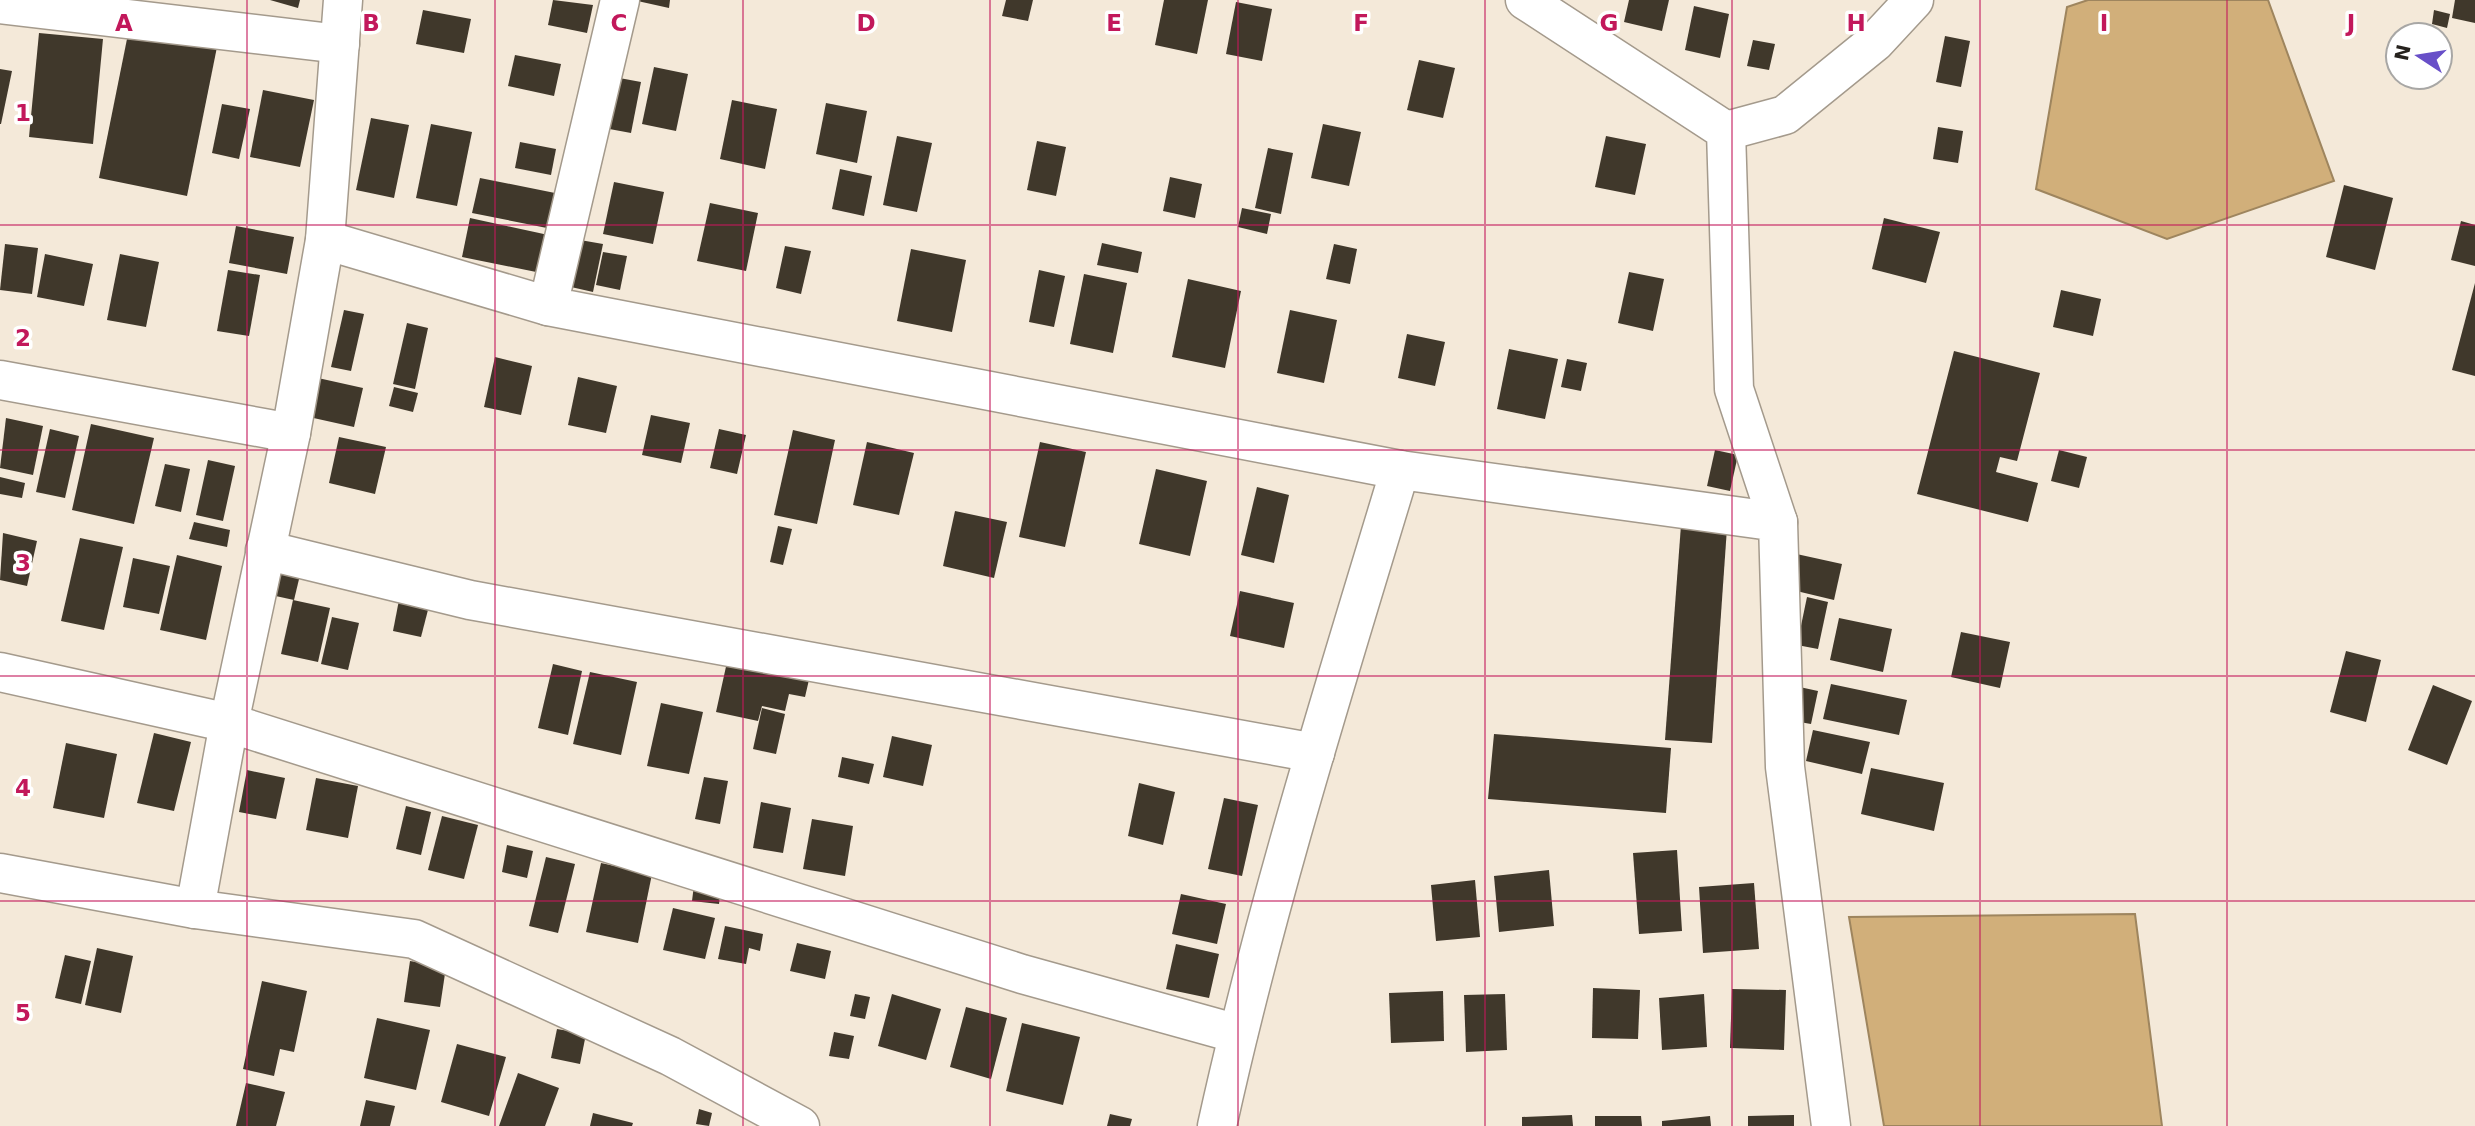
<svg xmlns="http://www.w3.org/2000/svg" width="2475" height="1126" viewBox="0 0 2475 1126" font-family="'DejaVu Sans',sans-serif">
	<rect width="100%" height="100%" fill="#f4e9d9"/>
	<g fill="#d1af7a" stroke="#9e855e" stroke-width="2">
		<polygon points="2088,0 2268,0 2334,181 2167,239 2036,189 2067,7"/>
		<polygon points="2135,914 2162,1126 1884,1126 1849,917"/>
	</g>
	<g fill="#40382b">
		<polygon points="270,0 300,0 298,8"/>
		<polygon points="553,0 593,5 587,33 548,25"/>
		<polygon points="633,0 670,0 669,8"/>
		<polygon points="1006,0 1033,0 1028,21 1002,16"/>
		<polygon points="1164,0 1208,0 1197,54 1155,45"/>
		<polygon points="1629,0 1669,0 1662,31 1624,22"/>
		<polygon points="2455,0 2475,0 2475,23 2452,18"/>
		<polygon points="1236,2 1272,9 1262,61 1226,54"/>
		<polygon points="1694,6 1729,14 1720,58 1685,50"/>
		<polygon points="423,10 471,19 464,53 416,44"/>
		<polygon points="2434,10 2450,14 2447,28 2432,24"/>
		<polygon points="129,29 217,47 187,196 99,178"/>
		<polygon points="39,33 103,39 93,144 29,137"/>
		<polygon points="1945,36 1970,41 1961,87 1936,82"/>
		<polygon points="1753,40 1775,44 1769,70 1747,66"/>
		<polygon points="515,55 561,64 554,96 508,86"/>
		<polygon points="1419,60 1455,68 1443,118 1407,110"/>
		<polygon points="654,67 688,74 676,131 642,124"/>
		<polygon points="0,69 12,71 1,124 0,124"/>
		<polygon points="614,77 641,82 631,133 604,128"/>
		<polygon points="263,90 314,100 300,167 250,157"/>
		<polygon points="732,100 777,109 765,169 720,159"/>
		<polygon points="826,103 867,111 857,163 816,154"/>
		<polygon points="222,104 250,109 239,159 212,153"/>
		<polygon points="371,118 409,125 394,198 356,190"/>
		<polygon points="431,124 472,132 457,206 416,198"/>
		<polygon points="1323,124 1361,132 1349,186 1311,178"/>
		<polygon points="1938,127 1963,131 1958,163 1933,159"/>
		<polygon points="897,136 932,143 917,212 883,205"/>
		<polygon points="1606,136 1646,144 1635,195 1595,187"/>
		<polygon points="1037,141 1066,147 1056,196 1027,190"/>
		<polygon points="520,142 556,149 551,175 515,168"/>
		<polygon points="1268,148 1293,153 1281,214 1255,208"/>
		<polygon points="840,169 872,176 864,216 832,209"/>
		<polygon points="1170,177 1202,184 1195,218 1163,211"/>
		<polygon points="480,178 560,194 552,229 472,213"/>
		<polygon points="614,182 664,192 653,244 603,234"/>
		<polygon points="2344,185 2393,198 2375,270 2326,257"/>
		<polygon points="710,203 758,213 746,271 697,261"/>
		<polygon points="1242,208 1271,214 1267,234 1238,227"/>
		<polygon points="470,218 553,236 546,274 462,257"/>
		<polygon points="1884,218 1940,232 1926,283 1872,269"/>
		<polygon points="2461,221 2475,225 2475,266 2451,260"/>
		<polygon points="236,226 294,237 287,274 229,263"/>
		<polygon points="580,240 603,244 593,292 571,287"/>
		<polygon points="1102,243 1142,252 1138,273 1097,265"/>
		<polygon points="5,244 38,248 32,294 0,290"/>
		<polygon points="1334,244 1357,249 1350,284 1326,279"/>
		<polygon points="785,246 811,251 801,294 776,288"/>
		<polygon points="911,249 966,260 952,332 897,321"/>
		<polygon points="603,252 627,256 620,290 596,285"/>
		<polygon points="45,254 93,264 84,306 37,297"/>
		<polygon points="120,254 159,262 146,327 107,320"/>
		<polygon points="228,270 260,275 249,336 217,331"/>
		<polygon points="1039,270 1065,276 1054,327 1029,322"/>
		<polygon points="1629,272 1664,279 1653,331 1618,323"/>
		<polygon points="1084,274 1127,283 1113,353 1070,344"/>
		<polygon points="1188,279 1241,291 1225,368 1172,357"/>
		<polygon points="2475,283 2475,376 2452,370"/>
		<polygon points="2061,290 2101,299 2093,336 2053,327"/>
		<polygon points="344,310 364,314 351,371 331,367"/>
		<polygon points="1290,310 1337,320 1324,383 1277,373"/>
		<polygon points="407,323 428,328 415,389 393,384"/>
		<polygon points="1407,334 1445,342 1435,386 1398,378"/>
		<polygon points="1509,349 1558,359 1545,419 1497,409"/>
		<polygon points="1954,351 2040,373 2017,461 2000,457 1996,472 2038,483 2028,522 1917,494"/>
		<polygon points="495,357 532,366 521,415 484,407"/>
		<polygon points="1567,359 1587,363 1581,391 1561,387"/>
		<polygon points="578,377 617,386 606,433 568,425"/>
		<polygon points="318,378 363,388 354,427 309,417"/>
		<polygon points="394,387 418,393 413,412 389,406"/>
		<polygon points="651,415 690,423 681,463 642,455"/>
		<polygon points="6,418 43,426 33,475 0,468"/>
		<polygon points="91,424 154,438 134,524 72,510"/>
		<polygon points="50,429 79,436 65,498 36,492"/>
		<polygon points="719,429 746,435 737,474 710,468"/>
		<polygon points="793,430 835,440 817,524 774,515"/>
		<polygon points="339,437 386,447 375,494 329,483"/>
		<polygon points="867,442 914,453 899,515 853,505"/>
		<polygon points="1040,442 1086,452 1065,547 1019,537"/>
		<polygon points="1715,450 1738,455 1730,491 1707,486"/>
		<polygon points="2059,450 2087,457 2079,488 2051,481"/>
		<polygon points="208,460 235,466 223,521 196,515"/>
		<polygon points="165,464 190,469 181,512 155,506"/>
		<polygon points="1156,469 1207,481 1190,556 1139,544"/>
		<polygon points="0,477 25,483 22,498 0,494"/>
		<polygon points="1257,487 1289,495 1274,563 1241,555"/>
		<polygon points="955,511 1007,522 994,578 943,566"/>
		<polygon points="194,522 230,530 227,547 189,539"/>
		<polygon points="1681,525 1727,528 1712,743 1665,740"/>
		<polygon points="778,526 792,529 783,565 770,562"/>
		<polygon points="3,533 37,541 27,586 0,580"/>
		<polygon points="80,538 123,547 104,630 61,621"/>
		<polygon points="1792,553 1842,564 1834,600 1784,588"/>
		<polygon points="177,555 222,566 206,640 160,630"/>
		<polygon points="133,558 170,566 159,614 123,607"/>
		<polygon points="277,569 300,575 294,600 271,595"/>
		<polygon points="1240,591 1294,603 1284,648 1230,636"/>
		<polygon points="1807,597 1828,602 1818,649 1797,645"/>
		<polygon points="293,600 330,608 318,662 281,654"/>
		<polygon points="399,600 429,606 421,637 393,631"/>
		<polygon points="332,617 359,623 348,670 321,664"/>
		<polygon points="1839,618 1892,629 1883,672 1830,660"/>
		<polygon points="1961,632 2010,642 2000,688 1951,677"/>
		<polygon points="2346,651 2381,660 2366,722 2330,712"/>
		<polygon points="729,653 811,671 805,697 789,694 785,711 762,706 758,721 716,712"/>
		<polygon points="553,664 582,671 568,735 538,728"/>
		<polygon points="590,672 637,682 621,755 573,744"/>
		<polygon points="1831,684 1907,700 1899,735 1823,719"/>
		<polygon points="2433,685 2472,701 2447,765 2408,750"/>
		<polygon points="1795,686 1818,691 1811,724 1788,720"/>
		<polygon points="661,703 703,712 689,774 647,766"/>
		<polygon points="762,708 785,714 776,754 753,749"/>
		<polygon points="1813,730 1870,742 1862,774 1806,761"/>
		<polygon points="154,733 191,742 174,811 137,803"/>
		<polygon points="1494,734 1671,748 1666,813 1488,799"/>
		<polygon points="892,736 932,745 923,786 883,777"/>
		<polygon points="66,743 117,754 104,818 53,808"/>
		<polygon points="842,757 874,764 869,784 838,777"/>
		<polygon points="1871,768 1944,783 1934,831 1861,814"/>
		<polygon points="247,770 285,778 276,819 239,812"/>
		<polygon points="704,777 728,781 720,824 695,819"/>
		<polygon points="316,778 358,786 348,838 306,830"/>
		<polygon points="1139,783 1175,792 1163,845 1128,836"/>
		<polygon points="1224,798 1258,805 1242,876 1208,869"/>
		<polygon points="761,802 791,808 783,853 753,848"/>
		<polygon points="406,806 431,812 421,855 396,849"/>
		<polygon points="442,816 478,825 464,879 428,870"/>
		<polygon points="812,819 853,826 845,876 803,869"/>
		<polygon points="507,845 533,851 527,878 502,872"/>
		<polygon points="1677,850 1682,931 1639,934 1633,853"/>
		<polygon points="546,857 575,864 558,933 529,926"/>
		<polygon points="601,863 652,874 638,943 586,932"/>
		<polygon points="1549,870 1554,926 1499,932 1494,876"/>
		<polygon points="1475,880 1480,937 1436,941 1431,885"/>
		<polygon points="1754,883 1759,949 1703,953 1699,887"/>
		<polygon points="694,885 721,888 719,904 692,901"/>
		<polygon points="1181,894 1226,904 1217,944 1172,934"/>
		<polygon points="673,908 715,918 705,959 663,950"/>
		<polygon points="725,926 763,934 760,951 749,948 746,964 718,959"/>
		<polygon points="797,943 831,951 825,979 790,971"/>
		<polygon points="1176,944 1219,954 1209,998 1166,989"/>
		<polygon points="97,948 133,956 121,1013 85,1005"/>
		<polygon points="65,955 91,961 81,1004 55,998"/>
		<polygon points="410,961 446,967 440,1007 404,1002"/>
		<polygon points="262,981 307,991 294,1052 280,1049 274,1076 243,1069"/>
		<polygon points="1593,988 1640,990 1638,1039 1592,1038"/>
		<polygon points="1732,989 1786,990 1784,1050 1730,1048"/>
		<polygon points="1443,991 1444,1041 1391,1043 1389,993"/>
		<polygon points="855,994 870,997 865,1019 850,1016"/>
		<polygon points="892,994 941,1009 926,1060 878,1046"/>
		<polygon points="1505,994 1507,1050 1466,1052 1464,995"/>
		<polygon points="1704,994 1707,1047 1662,1050 1659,998"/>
		<polygon points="966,1007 1007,1018 991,1079 950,1067"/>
		<polygon points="377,1018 430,1030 416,1090 364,1078"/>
		<polygon points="1022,1023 1080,1037 1063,1105 1006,1091"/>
		<polygon points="557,1029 586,1034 580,1064 551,1058"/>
		<polygon points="834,1032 854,1036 849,1059 829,1056"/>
		<polygon points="457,1044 506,1057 489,1116 441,1102"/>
		<polygon points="518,1073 559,1088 545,1126 499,1126"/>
		<polygon points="246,1083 285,1092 276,1126 236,1126"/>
		<polygon points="366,1100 395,1106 390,1126 360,1126"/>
		<polygon points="699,1109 712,1113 709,1126 696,1124"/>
		<polygon points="593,1113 633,1123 632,1126 590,1126"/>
		<polygon points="1110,1114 1132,1119 1130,1126 1107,1126"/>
		<polygon points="1572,1115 1573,1126 1522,1126 1522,1117"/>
		<polygon points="1794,1115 1794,1126 1748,1126 1748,1116"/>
		<polygon points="1595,1116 1641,1116 1642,1126 1595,1126"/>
		<polygon points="1710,1116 1711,1126 1662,1126 1662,1121"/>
	</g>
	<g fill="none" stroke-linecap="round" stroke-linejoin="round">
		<g stroke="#a49a8c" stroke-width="41">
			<g id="minor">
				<polyline points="620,0 548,306 1400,470 1778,522 1785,767 1831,1126"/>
				<polyline points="1525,0 1726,131 1734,389 1778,522"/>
				<polyline points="0,4 340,44"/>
				<polyline points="1726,131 1785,115 1875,42 1914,0"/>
				<polyline points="325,240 548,306"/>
				<polyline points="0,380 291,433"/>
				<polyline points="265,550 470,600 1315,753"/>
				<polyline points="0,672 229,723 1022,974 1238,1034"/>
				<polyline points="0,873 195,909 414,939 670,1056 800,1126"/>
				<polyline points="195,909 229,723 291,433 325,240 343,0"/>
				<path d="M 1217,1126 C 1266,904 1334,688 1400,470"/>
			</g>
		</g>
		<use href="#minor" stroke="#fff" stroke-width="38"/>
	</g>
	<path fill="none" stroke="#c2185b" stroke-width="2" stroke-opacity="0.55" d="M 247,0 L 247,1126M 495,0 L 495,1126M 743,0 L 743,1126M 990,0 L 990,1126M 1238,0 L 1238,1126M 1485,0 L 1485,1126M 1732,0 L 1732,1126M 1980,0 L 1980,1126M 2227,0 L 2227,1126M 0,225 L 2475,225M 0,450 L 2475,450M 0,676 L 2475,676M 0,901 L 2475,901"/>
	<g font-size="23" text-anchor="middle" font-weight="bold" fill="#c2185b" stroke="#fff" stroke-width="7" stroke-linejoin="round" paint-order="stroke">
		<text x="124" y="31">A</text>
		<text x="371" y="31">B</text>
		<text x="619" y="31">C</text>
		<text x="866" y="31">D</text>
		<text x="1114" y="31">E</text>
		<text x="1361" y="31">F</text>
		<text x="1609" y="31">G</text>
		<text x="1856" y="31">H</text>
		<text x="2104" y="31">I</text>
		<text x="2351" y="31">J</text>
		<text x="23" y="121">1</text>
		<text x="23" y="346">2</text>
		<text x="23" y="571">3</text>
		<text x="23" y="796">4</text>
		<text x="23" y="1021">5</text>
	</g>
	<g transform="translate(2419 56) rotate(282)"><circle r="33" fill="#ffffff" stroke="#a8a7a5" stroke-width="2"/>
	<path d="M0-5L12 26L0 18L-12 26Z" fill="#684fc8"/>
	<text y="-10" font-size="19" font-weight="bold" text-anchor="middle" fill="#26221d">N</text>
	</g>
</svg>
